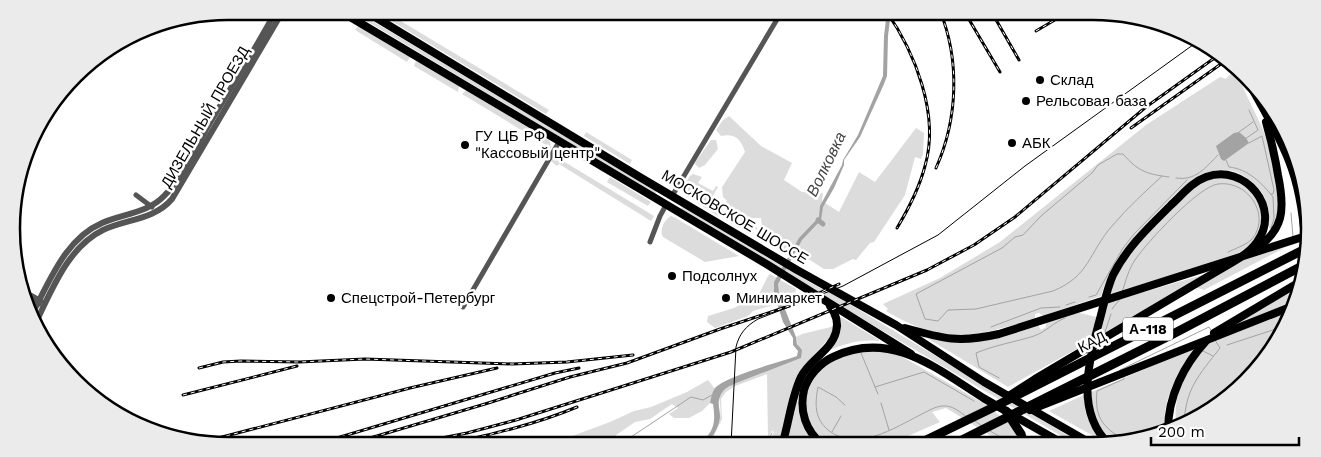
<svg xmlns="http://www.w3.org/2000/svg" width="1321" height="457" viewBox="0 0 1321 457" font-family="'Work Sans',sans-serif">
	<rect width="100%" height="100%" fill="#fff"/>
	<g fill="#dcdcdc">
		<polygon points="350,11 356,11 657,191 655,194"/>
		<polygon points="375,11 384,11 549,110 546,114"/>
		<polygon points="358,26 410,57 407,62 355,30"/>
		<polygon points="416,61 459,86 458,92 414,66"/>
		<path d="M 1233,71 L 1236,74 L 1238,74 C 1243,90 1251,103 1258,119 C 1273,149 1286,199 1272,230 L 1269,228 C 1271,209 1266,193 1251,181 C 1215,150 1179,190 1155,215 C 1141,230 1127,244 1116,261 C 1109,272 1105,284 1101,296 L 1043,316 L 1039,313 L 1035,314 L 1035,318 C 973,338 945,346 886,311 L 888,309 L 883,304 L 940,278 L 1000,242 L 1146,125 L 1220,77 L 1226,79 Z"/>
		<polygon points="466,90 550,141 551,148 462,94"/>
		<path d="M 729,116 L 761,146 L 792,163 L 784,180 L 802,192 L 823,193 L 822,201 L 839,212 L 859,172 L 875,182 L 916,128 L 924,133 L 923,154 L 921,159 L 915,157 L 905,195 L 874,242 L 870,243 L 856,260 L 853,259 L 833,269 L 824,269 L 810,260 L 798,259 L 784,252 L 776,240 L 763,235 L 761,218 L 753,218 L 752,220 L 759,231 L 737,217 L 724,204 L 727,201 L 723,197 L 722,187 L 745,152 C 741,140 736,133 721,136 L 716,130 L 723,120 Z"/>
		<polygon points="586,132 632,160 630,164 584,136"/>
		<polygon points="711,140 716,140 718,149 705,165 699,168 695,164 696,161"/>
		<polygon points="553,155 654,216 651,221 559,164 557,166 550,160"/>
		<polygon points="693,174 702,177 698,183 713,191 716,186 718,187 711,199 723,207 718,216 685,195 683,186 690,176"/>
		<polygon points="610,177 651,202 648,206 607,182"/>
		<path d="M 1212,177 C 1220,178 1232,177 1239,180 C 1257,189 1266,211 1260,230 C 1257,240 1248,247 1241,255 L 1109,294 C 1122,256 1140,240 1167,213 C 1183,198 1191,186 1212,177 Z"/>
		<polygon points="682,207 809,282 824,290 819,292 681,209"/>
		<path d="M 671,216 L 674,217 L 739,256 L 705,262 L 663,237 C 659,230 664,220 671,216 Z"/>
		<polygon points="1286,247 1204,290 1195,287 1234,263"/>
		<polygon points="1209,273 1098,338 1107,303"/>
		<polygon points="770,274 796,289 794,299 753,311 748,316 715,328 707,322 708,316 734,308 759,294 768,276"/>
		<path d="M 1296,290 L 1294,304 L 1280,337 L 1236,392 L 1188,423 L 1176,427 C 1170,349 1238,321 1296,290 Z"/>
		<polygon points="828,292 841,299 1082,444 1075,444 837,304 823,295"/>
		<path d="M 1075,312 L 1097,317 L 1091,341 L 1008,387 L 927,338 C 939,339 950,343 962,343 C 988,342 1013,333 1038,325 L 1041,330 L 1046,327 L 1046,321 Z"/>
		<path d="M 841,317 L 879,340 L 879,341 C 860,339 843,344 826,352 L 840,333 Z"/>
		<path d="M 834,324 L 833,331 L 830,337 L 804,366 L 777,445 L 768,445 L 774,432 L 772,431 L 768,438 L 767,374 L 735,386 L 726,392 L 721,399 L 722,419 L 712,439 L 717,445 L 703,445 C 711,439 719,428 720,418 C 723,398 711,397 734,384 L 801,358 L 796,337 L 802,334 L 831,327 Z"/>
		<path d="M 1196,347 C 1177,374 1163,396 1164,431 L 1121,444 C 1098,444 1092,410 1089,393 Z"/>
		<path d="M 871,348 L 899,355 L 985,404 L 1010,424 L 1017,432 L 1021,444 L 998,444 L 996,439 L 946,408 L 932,412 L 940,422 L 890,444 L 828,444 C 817,439 812,428 808,417 C 800,393 814,366 838,358 C 849,354 860,351 871,348 Z"/>
		<polygon points="708,380 715,389 710,403 702,411 689,418 674,418 669,414 678,408 672,404 650,419 635,422 616,435 616,440 609,445 548,445 610,422 634,411 651,407 687,392"/>
		<polygon points="1084,395 1088,418 1097,438 1049,411"/>
		<path d="M 797,396 C 799,419 805,427 818,444 L 784,445 Z"/>
	</g>
	<g fill="#a3a3a3">
		<path d="M 887,11 L 891,11 L 888,36 L 887,76 L 884,84 L 860,137 L 844,160 L 844,165 L 834,188 L 823,207 L 821,220 L 802,240 L 778,284 L 779,294 L 796,337 L 797,344 L 802,350 L 801,358 L 734,384 C 728,387 722,390 720,397 C 717,402 720,410 720,416 C 720,427 710,445 698,445 C 714,432 716,424 713,404 L 710,403 C 711,399 712,392 715,388 C 726,376 780,362 797,356 L 798,351 L 793,345 L 793,338 L 783,322 L 774,294 L 774,282 L 799,238 L 819,217 L 820,206 L 842,165 L 843,160 L 858,135 L 883,76 L 884,36 Z"/>
		<polygon points="1239,132 1246,138 1249,143 1224,161 1221,159 1216,146 1234,133"/>
	</g>
	<g fill="none" stroke-linecap="round" stroke-linejoin="round">
		<g stroke="#a3a3a3" stroke-width="1">
			<polyline points="1239,132 1253,122"/>
			<polyline points="1245,139 1258,130 1249,110"/>
			<polyline points="1249,143 1262,136 1274,190 1273,194 1271,194"/>
			<path d="M 1226,160 L 1229,167 C 1248,169 1262,183 1273,197 L 1274,219 L 1271,228"/>
			<path d="M 1162,176 C 1145,192 1127,208 1112,226 C 1089,252 1090,276 1053,291 L 976,309 L 948,310 L 938,321 L 925,319 L 916,294 L 1002,248 L 1015,237 L 1023,235 L 1041,216 L 1092,173 L 1098,165 L 1117,154 L 1123,154 C 1138,171 1146,174 1169,177"/>
			<path d="M 1176,178 C 1196,181 1205,168 1218,155"/>
			<polyline points="1291,213 1293,237"/>
			<path d="M 1122,292 C 1126,281 1128,270 1135,260 C 1147,242 1199,186 1218,184 C 1249,180 1272,217 1251,240 C 1246,245 1234,249 1228,252"/>
			<polyline points="1089,297 1096,295 1123,248 1134,234 1187,180"/>
			<polyline points="1066,305 1075,302"/>
			<polyline points="1112,309 1121,298"/>
			<polyline points="991,327 1041,308 1060,307"/>
			<polyline points="1105,332 1111,314"/>
			<polyline points="1227,345 1285,326"/>
			<polyline points="1203,351 1213,356"/>
			<polyline points="861,353 878,394"/>
			<polyline points="1121,372 1120,370 1209,327 1212,332"/>
			<path d="M 999,378 L 979,367 L 976,353 C 995,345 1015,342 1034,336 C 1046,332 1054,322 1065,318"/>
			<path d="M 1124,378 L 1124,379 L 1097,391 C 1094,420 1105,429 1128,442"/>
			<polyline points="875,387 924,372 974,401"/>
			<polyline points="881,403 889,430"/>
			<path d="M 845,405 L 836,397 L 818,387 C 815,403 814,418 828,430 C 857,453 894,428 922,414 C 928,411 936,406 943,406 C 952,405 960,412 967,417"/>
			<polyline points="975,421 982,426"/>
			<path d="M 1184,425 C 1185,389 1199,375 1220,348 L 1215,340"/>
			<polyline points="990,431 999,436 1002,444"/>
			<polyline points="832,432 841,416"/>
			<polyline points="619,445 691,397 703,400 712,395"/>
			<polyline points="766,445 772,433"/>
		</g>
		<polyline stroke="#a3a3a3" stroke-width="5" points="818,220 823,224"/>
		<g stroke="#555" stroke-width="5">
			<polyline points="136,195 152,207"/>
			<polyline points="672,196 782,11"/>
			<polyline points="650,242 660,216 666,205"/>
			<polyline points="20,289 41,301"/>
			<polyline points="24,296 39,304"/>
			<polyline points="463,307 559,142"/>
		</g>
		<g stroke="#555" stroke-width="6">
			<path d="M 32,314 C 50,281 65,239 102,223 C 122,214 148,213 164,196 C 183,177 195,149 208,126 C 231,87 255,50 276,11"/>
			<path d="M 36,322 C 52,290 68,247 103,230 C 126,219 154,220 172,199 L 283,11"/>
		</g>
		<g stroke="#000" stroke-width="8">
			<polyline points="340,11 768,265 911,354"/>
			<polyline points="365,11 638,176 797,270 896,325 984,382 1092,444"/>
			<path d="M 1250,85 C 1264,110 1279,135 1289,161 C 1299,186 1303,213 1305,240"/>
			<path d="M 1252,251 C 1285,231 1285,209 1278,175 C 1275,157 1271,139 1266,122"/>
			<polyline points="1301,289 1300,274 1303,263"/>
			<path d="M 905,328 C 944,339 959,343 999,334 L 1306,236"/>
			<polyline points="1214,333 1303,280"/>
			<polyline points="1030,410 1293,306"/>
			<path d="M 1168,430 C 1168,396 1184,365 1206,341"/>
			<path d="M 782,445 C 789,423 791,398 801,377 C 809,360 831,351 836,332 C 839,322 836,314 830,306"/>
		</g>
		<g stroke="#000" stroke-width="8">
			<path d="M 1007,397 L 1035,379 L 1214,273 C 1229,264 1247,256 1257,242 C 1282,208 1245,163 1206,177 C 1192,182 1182,195 1171,205 C 1150,226 1127,247 1113,275 C 1106,291 1103,309 1098,326 C 1088,364 1076,413 1109,444"/>
			<path d="M 822,444 C 806,431 799,411 804,390 C 808,376 820,363 833,357 C 891,329 937,369 985,399 C 1011,414 1037,429 1064,444"/>
		</g>
		<g stroke="#000" stroke-width="9">
			<polyline points="1006,411 1021,434 1024,444"/>
			<polyline points="918,444 990,409 1305,249"/>
			<polyline points="954,444 1173,334 1304,265"/>
		</g>
		<path stroke="#000" stroke-width="1" d="M 731,445 L 736,347 C 739,334 746,326 758,319 L 843,286 L 938,235 L 1025,166 L 1197,42"/>
		<g stroke="#000" stroke-width="3">
			<g id="rail">
				<path d="M 886,11 C 915,52 940,115 925,166 C 919,189 909,208 897,228"/>
				<polyline points="964,11 1000,72"/>
				<polyline points="991,11 1019,60"/>
				<polyline points="1027,17 1036,11"/>
				<polyline points="1036,31 1070,11"/>
				<polyline points="1131,128 1228,59"/>
				<path d="M 936,168 C 958,119 960,60 940,11"/>
				<polyline points="199,368 223,362 241,361 299,362 365,359 512,364 567,362 633,355"/>
				<polyline points="183,395 297,366"/>
				<polyline points="203,442 410,388 497,368"/>
				<polyline points="406,445 467,433 516,420 731,352 927,270 974,245 1015,217 1146,107 1220,54"/>
				<path d="M 443,445 C 489,435 534,425 577,407"/>
				<polyline points="310,446 555,373 579,368"/>
				<polyline points="343,446 485,404 570,377 627,363 720,329 792,305 839,284"/>
			</g>
		</g>
		<use href="#rail" stroke="#fff" stroke-width="1" stroke-dasharray="4" stroke-linecap="butt"/>
	</g>
	<g fill="#000" stroke="#fff" stroke-width="2">
		<circle cx="1040" cy="80" r="5"/>
		<circle cx="1026" cy="101" r="5"/>
		<circle cx="1012" cy="143" r="5"/>
		<circle cx="465" cy="145" r="5"/>
		<circle cx="672" cy="276" r="5"/>
		<circle cx="331" cy="298" r="5"/>
		<circle cx="726" cy="298" r="5"/>
	</g>
	<g text-anchor="middle" dominant-baseline="central" stroke-width="5" stroke-linejoin="round" paint-order="stroke">
		<rect fill="#fff" stroke="#4c4c4c" stroke-width="1" x="1123" y="317.5" width="50" height="23" rx="4"/>
		<g font-size="14" font-weight="bold" fill="#000">
			<text x="1148" y="329">А-118</text>
		</g>
		<g font-size="15" fill="#000" stroke="#fff" text-anchor="start">
			<text x="1050" y="80">Склад</text>
			<text x="1036" y="101">Рельсовая база</text>
			<text x="475" y="136">ГУ ЦБ РФ<tspan x="475" dy="17">"Кассовый центр"</tspan></text>
			<text x="1022" y="143">АБК</text>
			<text x="682" y="276">Подсолнух</text>
			<text x="341" y="298">Спецстрой-Петербург</text>
			<text x="736" y="298">Минимаркет</text>
		</g>
		<g font-size="15" fill="#000" stroke="#fff">
			<text transform="translate(205 117) rotate(-60)">ДИЗЕЛЬНЫЙ ПРОЕЗД</text>
			<text transform="translate(735 217) rotate(31)">МОСКОВСКОЕ ШОССЕ</text>
			<text transform="translate(1092 342) rotate(-27)">КАД</text>
		</g>
		<g font-size="16" font-style="italic" fill="#444" stroke="#fff">
			<text transform="translate(826 164) rotate(-64)">Волковка</text>
		</g>
	</g>
	<path d="M0 0H1321V457H0ZM228 20H1093A208 208 0 0 1 1301 228V229A208 208 0 0 1 1093 437H228A208 208 0 0 1 20 229V228A208 208 0 0 1 228 20Z" fill="#ebebeb" fill-rule="evenodd"/>
	<path fill="none" stroke="#000" stroke-width="2.5" d="M228 20H1093A208 208 0 0 1 1301 228V229A208 208 0 0 1 1093 437H228A208 208 0 0 1 20 229V228A208 208 0 0 1 228 20Z"/>
	<path d="M1151 437v8h148v-8" fill="none" stroke="#000000" stroke-width="2.5"/>
	<text x="1158" y="437" font-size="15" fill="#000000" stroke="#ffffff" stroke-width="4" paint-order="stroke">200 m</text>
</svg>
